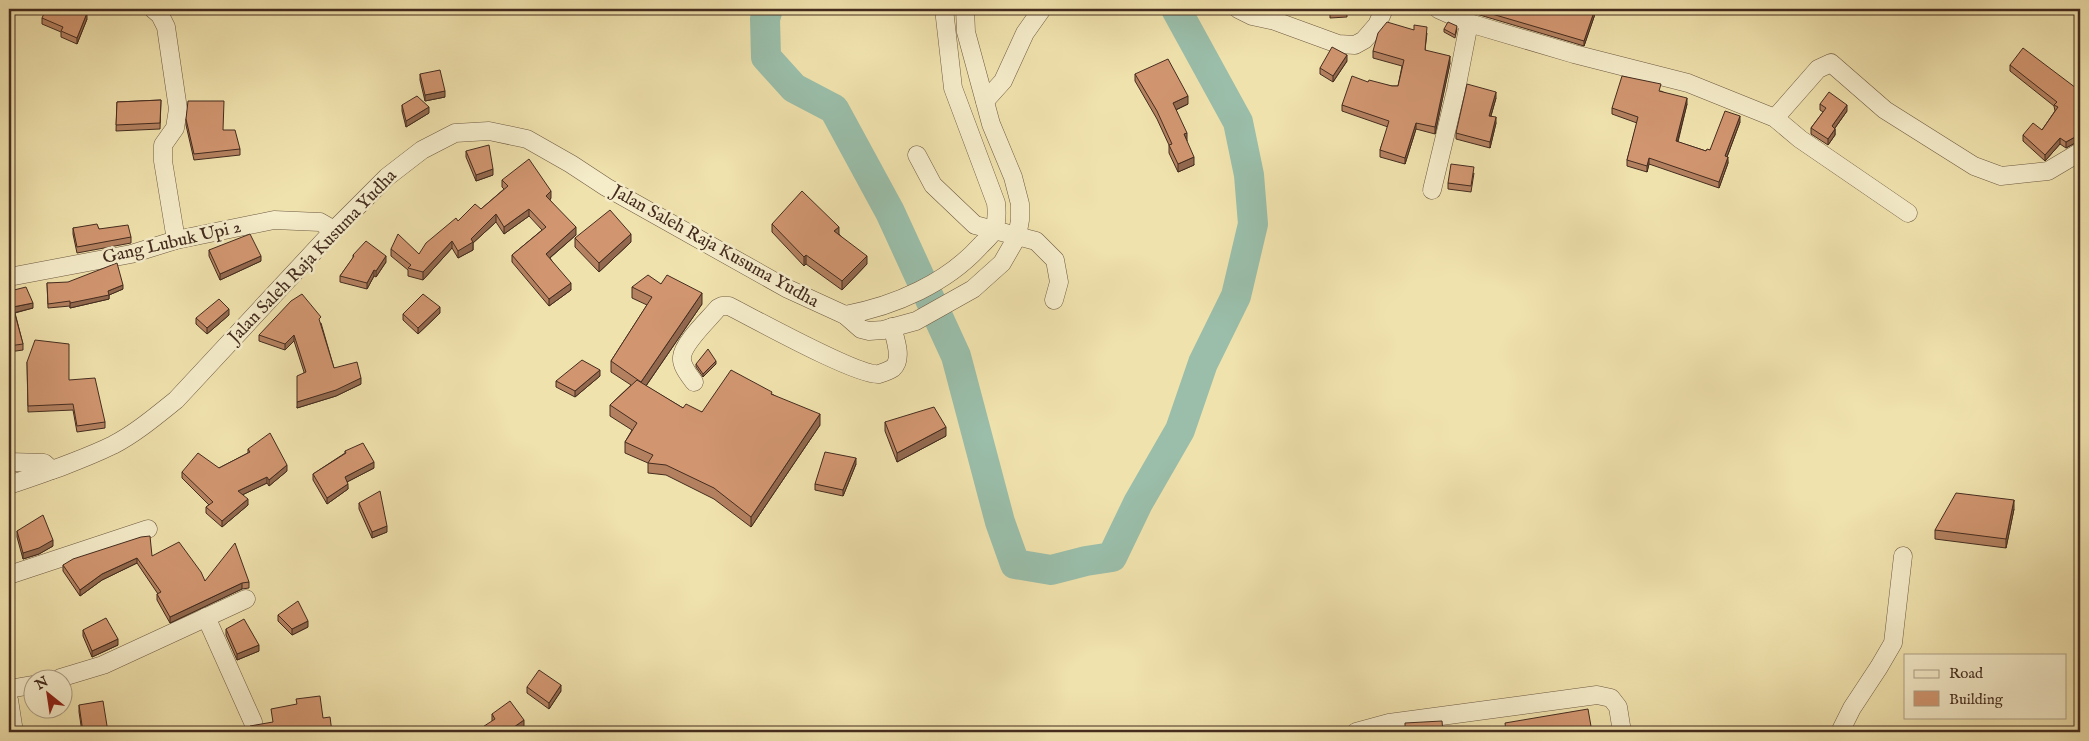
<svg xmlns="http://www.w3.org/2000/svg" width="2089" height="741" viewBox="0 0 2089 741" font-family="'IM FELL English',serif">
	<rect width="100%" height="100%" fill="#f0e2ad"/>
	<filter id="stains"><feTurbulence type="fractalNoise" baseFrequency=".004" numOctaves="4"/><feColorMatrix values="0 0 0 0 .2 0 0 0 0 .09 0 0 0 0 .02 0 0 0 .5 -.17"/></filter>
	<radialGradient id="worn" r=".72"><stop offset=".6" stop-color="#630" stop-opacity="0"/><stop offset="1" stop-color="#630" stop-opacity=".3"/></radialGradient>
	<g fill="none" stroke-linecap="round" stroke-linejoin="round">
		<polyline stroke="#9abeaa" stroke-width="30" points="768,9 765,19 766,57 794,88 834,109 890,212 956,356 1000,522 1015,564 1051,570 1086,561 1112,557 1138,503 1180,430 1203,363 1236,296 1253,224 1249,175 1238,122 1176,9"/>
		<g stroke="#6f5a42" stroke-width="19">
			<g id="minor">
				<polyline points="153,9 160,15 166,27 178,109 175,128 163,145 163,161 176,240"/>
				<polyline points="1238,9 1252,16 1275,21 1338,44 1355,45 1364,40 1377,25 1384,9"/>
				<polyline points="1438,9 1469,23 1574,54 1688,83 1775,118 1800,139 1908,213"/>
				<polyline points="985,101 1003,81 1025,33 1042,9"/>
				<polyline points="1775,118 1818,69 1831,63 1885,110 1974,166 2001,176 2048,171 2080,152"/>
				<polyline points="917,155 933,185 975,225 1036,241 1055,260 1059,282 1054,300"/>
				<polyline points="1432,190 1456,90 1469,23"/>
				<polyline points="9,277 131,254 176,240 274,220 320,222 334,230"/>
				<path d="M 845,315 C 895,306 947,283 981,245 C 985,241 992,235 994,230 C 997,222 997,212 996,203 L 953,88 L 944,9"/>
				<path d="M 694,382 C 689,375 681,366 682,357 C 683,343 708,320 718,308 L 722,306 L 729,306 C 753,318 859,377 879,374 C 882,373 890,370 893,368 C 903,359 895,338 892,327"/>
				<polyline points="9,462 44,463 52,470"/>
				<path d="M 9,485 C 44,473 80,461 113,445 C 136,433 156,416 176,400 L 334,230 L 387,177 L 422,150 L 455,133 L 489,131 L 527,139 L 571,164 L 606,187 L 786,288 L 845,315 L 861,329 L 869,331 L 883,330 L 916,321 L 973,289 L 1002,263 L 1017,237 L 1020,220 L 1020,204 L 1013,177 L 991,124 L 972,54 L 966,32 L 965,9"/>
				<polyline points="9,575 148,529"/>
				<polyline points="206,617 253,722"/>
				<polyline points="60,678 103,665 246,599"/>
				<polyline points="9,689 32,685"/>
				<polyline points="9,700 14,732"/>
				<polyline points="1356,732 1389,723 1597,695 1611,698 1618,707 1622,732"/>
				<polyline points="1840,732 1852,708 1879,667 1893,643 1903,556"/>
			</g>
		</g>
		<use href="#minor" stroke="#f5ecca" stroke-width="18"/>
	</g>
	<g fill="#b48160" stroke="#442c1f">
		<polygon points="1313,9 1347,9 1347,17 1330,18 1330,14 1313,14"/>
		<polygon points="1463,9 1569,9 1575,11 1595,14 1584,46 1473,13"/>
		<polygon points="42,18 87,19 77,44 61,37 61,32 42,24"/>
		<polygon points="1444,29 1457,29 1455,38 1444,32"/>
		<polygon points="1414,30 1427,33 1425,50 1450,63 1435,134 1416,129 1405,164 1380,157 1380,150 1388,127 1342,111 1342,105 1368,82 1392,86 1398,86 1402,66 1373,58 1373,51"/>
		<polygon points="1347,61 1333,82 1320,74 1320,68"/>
		<polygon points="2010,65 2080,91 2080,143 2075,143 2066,148 2060,144 2045,161 2023,141 2023,135 2042,130 2055,111 2054,106 2010,71"/>
		<polygon points="420,74 445,97 425,101 420,80"/>
		<polygon points="1135,74 1188,104 1176,110 1194,165 1178,172 1169,153 1169,145 1157,119 1135,81"/>
		<polygon points="1661,91 1687,104 1678,142 1706,151 1710,150 1740,122 1727,157 1728,163 1719,188 1649,164 1647,172 1627,166 1627,160 1637,123 1612,114 1612,108"/>
		<polygon points="1496,98 1491,116 1496,123 1490,148 1456,139 1456,133"/>
		<polygon points="161,100 160,129 116,131 117,102"/>
		<polygon points="1820,104 1847,111 1835,128 1835,135 1828,145 1811,134 1811,128 1823,112 1820,110"/>
		<polygon points="402,105 429,113 406,127 402,111"/>
		<polygon points="186,119 240,149 240,155 194,160 186,125"/>
		<polygon points="466,151 493,175 476,181 466,157"/>
		<polygon points="2080,158 2080,178 2078,179 2076,167 2076,161"/>
		<polygon points="1474,173 1471,192 1448,189 1448,183"/>
		<polygon points="502,180 551,198 550,200 576,235 550,258 571,290 549,306 512,262 512,255 542,230 529,216 504,234 496,222 473,243 473,250 458,258 452,248 423,280 408,276 408,270 391,256 391,249 419,254 481,209 504,189 502,187"/>
		<polygon points="772,224 839,234 867,264 842,290 806,264 804,266 772,232"/>
		<polygon points="73,228 99,229 131,237 131,243 77,253 73,234"/>
		<polygon points="575,238 631,242 599,272 575,247"/>
		<polygon points="209,250 261,261 220,280 209,256"/>
		<polygon points="353,255 386,262 376,277 374,276 367,289 340,282 340,276 353,258"/>
		<polygon points="47,283 123,289 109,295 109,299 70,308 70,306 48,308"/>
		<polygon points="661,284 702,304 646,386 683,408 702,412 772,394 820,425 751,527 714,499 666,475 648,473 648,463 625,453 625,442 632,430 610,416 610,405 631,385 611,372 611,361 647,305 632,298 632,287"/>
		<polygon points="9,285 10,291 33,308 15,313 23,344 23,350 9,352"/>
		<polygon points="440,313 418,334 403,320 403,314"/>
		<polygon points="229,315 207,334 196,324 196,318"/>
		<polygon points="321,323 334,368 361,384 336,396 297,408 304,372 294,341 285,350 259,341 259,335"/>
		<polygon points="27,362 69,380 105,422 105,428 77,432 73,410 28,412"/>
		<polygon points="696,364 716,364 703,377 696,367"/>
		<polygon points="600,376 575,397 556,387 556,381"/>
		<polygon points="885,422 946,436 897,462 885,431"/>
		<polygon points="248,449 287,471 269,486 267,483 242,495 248,505 222,527 206,513 206,507 209,505 182,478 182,472 219,468 248,453"/>
		<polygon points="345,451 374,468 347,482 348,489 327,504 313,480 313,474 345,453"/>
		<polygon points="856,464 843,496 815,490 815,484"/>
		<polygon points="359,503 387,532 372,538 359,509"/>
		<polygon points="2014,509 2006,548 1935,539 1935,530"/>
		<polygon points="17,531 53,546 39,554 23,559 17,537"/>
		<polygon points="152,556 205,581 249,582 249,588 242,589 170,623 157,600 157,594 158,594 137,563 102,580 80,596 63,571 63,565"/>
		<polygon points="278,615 308,627 292,635 278,621"/>
		<polygon points="226,629 259,651 237,660 226,635"/>
		<polygon points="83,630 118,645 92,657 83,636"/>
		<polygon points="527,687 561,691 549,709 527,693"/>
		<polygon points="79,705 108,732 82,732 79,712"/>
		<polygon points="492,714 524,726 492,721"/>
	</g>
	<g fill="#92694e" stroke="#442c1f">
		<polygon points="1595,9 1595,14 1584,46 1584,41"/>
		<polygon points="87,13 87,19 77,44 77,38"/>
		<polygon points="1347,55 1347,61 1333,82 1333,76"/>
		<polygon points="1450,56 1450,63 1435,134 1435,127"/>
		<polygon points="445,91 445,97 425,101 425,95"/>
		<polygon points="1496,92 1496,98 1489,122 1489,116"/>
		<polygon points="1188,96 1188,104 1173,111 1173,103"/>
		<polygon points="1687,98 1687,104 1676,147 1676,141"/>
		<polygon points="1847,105 1847,111 1832,132 1832,126"/>
		<polygon points="429,107 429,113 406,127 406,121"/>
		<polygon points="1740,116 1740,122 1725,162 1725,156"/>
		<polygon points="1496,117 1496,123 1490,148 1490,142"/>
		<polygon points="1416,123 1416,129 1405,164 1405,158"/>
		<polygon points="1835,129 1835,135 1828,145 1828,139"/>
		<polygon points="1187,133 1187,141 1184,134"/>
		<polygon points="2075,137 2075,143 2066,148 2066,142"/>
		<polygon points="2060,138 2060,144 2045,161 2045,155"/>
		<polygon points="1194,157 1194,165 1178,172 1178,164"/>
		<polygon points="1728,157 1728,163 1719,188 1719,182"/>
		<polygon points="1649,158 1649,164 1647,172 1647,166"/>
		<polygon points="493,169 493,175 476,181 476,175"/>
		<polygon points="551,191 551,198 546,203 546,196"/>
		<polygon points="529,209 529,216 504,234 504,227"/>
		<polygon points="496,214 496,222 473,243 473,250 458,258 458,251"/>
		<polygon points="576,227 576,235 546,261 546,254"/>
		<polygon points="839,227 839,236 834,231"/>
		<polygon points="631,234 631,242 599,272 599,263"/>
		<polygon points="452,241 452,248 423,280 423,272"/>
		<polygon points="806,255 806,264 804,266 804,257"/>
		<polygon points="261,256 261,261 220,280 220,274"/>
		<polygon points="386,256 386,262 376,277 376,271"/>
		<polygon points="867,256 867,264 842,290 842,281"/>
		<polygon points="374,270 374,276 367,289 367,283"/>
		<polygon points="571,283 571,290 549,306 549,299"/>
		<polygon points="123,285 123,289 109,295 109,299 70,308 70,303 108,291"/>
		<polygon points="702,293 702,304 641,393 641,382"/>
		<polygon points="33,303 33,308 13,313 13,307"/>
		<polygon points="440,307 440,313 418,334 418,328"/>
		<polygon points="229,309 229,315 207,334 207,328"/>
		<polygon points="294,335 294,341 285,350 285,344"/>
		<polygon points="716,361 716,364 703,377 703,374"/>
		<polygon points="600,370 600,376 575,397 575,391"/>
		<polygon points="361,378 361,384 336,396 297,408 297,402"/>
		<polygon points="820,414 820,425 751,527 751,517"/>
		<polygon points="946,427 946,436 897,462 897,453"/>
		<polygon points="14,433 14,438 9,440 9,435"/>
		<polygon points="856,458 856,464 843,496 843,490"/>
		<polygon points="374,462 374,468 345,483 345,477"/>
		<polygon points="287,465 287,471 269,486 269,480"/>
		<polygon points="267,477 267,483 238,497 238,491"/>
		<polygon points="348,484 348,489 327,504 327,498"/>
		<polygon points="248,499 248,505 222,527 222,521"/>
		<polygon points="2014,500 2014,509 2006,548 2006,539"/>
		<polygon points="387,526 387,532 372,538 372,532"/>
		<polygon points="53,540 53,546 39,554 23,559 23,553"/>
		<polygon points="137,558 137,563 102,580 80,596 80,590 102,574"/>
		<polygon points="242,583 242,589 170,623 170,617"/>
		<polygon points="308,621 308,627 292,635 292,629"/>
		<polygon points="118,639 118,645 92,657 92,651"/>
		<polygon points="259,645 259,651 237,660 237,654"/>
		<polygon points="561,685 561,691 549,709 549,703"/>
		<polygon points="524,720 524,726 516,732 507,732"/>
	</g>
	<g fill="#d19670" stroke="#442c1f">
		<polygon points="46,9 77,9 87,13 77,38 61,31 63,27 42,18"/>
		<polygon points="1313,9 1347,9 1347,13 1330,13 1330,9"/>
		<polygon points="1475,9 1569,9 1575,11 1576,9 1595,9 1584,41"/>
		<polygon points="1387,22 1414,30 1414,25 1427,27 1425,50 1450,56 1435,127 1416,123 1405,158 1380,150 1389,121 1342,105 1352,76 1368,82 1369,80 1392,86 1398,86 1404,60 1373,51 1378,33"/>
		<polygon points="1448,22 1457,26 1455,35 1444,29"/>
		<polygon points="1332,47 1347,55 1333,76 1320,68"/>
		<polygon points="2023,48 2080,91 2080,137 2075,137 2066,142 2060,138 2045,155 2023,135 2033,123 2042,130 2058,107 2054,105 2057,102 2010,65"/>
		<polygon points="1168,59 1188,96 1173,103 1187,133 1184,134 1194,157 1178,164 1169,145 1172,144 1157,111 1135,74"/>
		<polygon points="440,70 445,91 425,95 420,74"/>
		<polygon points="1622,76 1661,84 1659,91 1687,98 1676,141 1706,151 1707,149 1710,150 1725,111 1740,116 1725,156 1728,157 1719,182 1649,158 1647,166 1627,160 1638,117 1612,108"/>
		<polygon points="1467,84 1496,92 1489,116 1496,117 1490,142 1456,133"/>
		<polygon points="1829,92 1847,105 1832,126 1835,129 1828,139 1811,128 1826,108 1820,104"/>
		<polygon points="417,96 429,107 406,121 402,105"/>
		<polygon points="161,100 160,123 116,125 117,102"/>
		<polygon points="188,101 224,101 223,130 235,130 240,149 194,154 186,119"/>
		<polygon points="489,145 493,169 476,175 466,151"/>
		<polygon points="2080,158 2080,172 2078,173 2076,161"/>
		<polygon points="529,159 551,191 546,196 576,227 546,254 571,283 549,299 512,255 546,227 529,209 504,227 496,214 471,239 473,242 458,251 452,241 423,272 408,268 411,265 391,249 398,234 419,254 426,243 456,218 458,221 475,204 481,209 508,186 502,180"/>
		<polygon points="1451,164 1474,167 1471,186 1448,183"/>
		<polygon points="802,191 839,227 834,231 867,256 842,281 806,255 804,257 772,224"/>
		<polygon points="610,210 631,234 599,263 575,238"/>
		<polygon points="97,224 99,229 128,225 131,237 77,247 73,228"/>
		<polygon points="250,234 261,256 220,274 209,250"/>
		<polygon points="366,241 386,256 376,271 374,270 367,283 340,276 354,256 353,255"/>
		<polygon points="117,263 123,285 108,291 109,295 70,303 70,301 48,304 47,283 68,282"/>
		<polygon points="648,275 661,284 667,275 702,293 641,382 611,361 652,297 632,287"/>
		<polygon points="9,285 10,291 26,287 33,303 13,307 23,344 9,346"/>
		<polygon points="302,294 321,317 319,319 334,368 357,362 361,378 336,390 297,402 297,376 306,372 294,335 285,344 259,335 291,301"/>
		<polygon points="423,294 440,307 418,328 403,314"/>
		<polygon points="219,299 229,309 207,328 196,318"/>
		<polygon points="35,340 69,344 69,380 95,378 105,422 77,426 73,404 28,406 27,362"/>
		<polygon points="708,349 716,361 703,374 696,364"/>
		<polygon points="582,360 600,370 575,391 556,381"/>
		<polygon points="731,370 772,392 771,394 820,414 751,517 714,488 666,465 648,463 653,455 625,442 637,423 610,405 637,380 683,408 686,404 702,412"/>
		<polygon points="934,407 946,427 897,453 885,422"/>
		<polygon points="9,424 11,424 14,433 9,435"/>
		<polygon points="270,433 287,465 269,480 267,477 238,491 248,499 222,521 206,507 213,502 182,472 198,453 219,468 250,452 248,449"/>
		<polygon points="363,443 374,462 345,477 348,484 327,498 313,474 346,453 345,451"/>
		<polygon points="825,452 856,458 843,490 815,484"/>
		<polygon points="380,491 387,526 372,532 359,503"/>
		<polygon points="1956,493 2014,500 2006,539 1935,530"/>
		<polygon points="43,515 53,540 39,548 23,553 17,531"/>
		<polygon points="150,536 152,556 179,542 201,572 205,581 235,543 249,582 242,583 170,617 157,594 161,592 137,558 102,574 80,590 63,565 73,559 141,537"/>
		<polygon points="298,601 308,621 292,629 278,615"/>
		<polygon points="106,618 118,639 92,651 83,630"/>
		<polygon points="244,619 259,645 237,654 226,629"/>
		<polygon points="539,670 561,685 549,703 527,687"/>
		<polygon points="320,696 323,718 330,717 332,732 251,732 250,726 273,722 271,709 297,704 296,699"/>
		<polygon points="103,701 108,732 83,732 79,705"/>
		<polygon points="510,701 524,720 507,732 475,732 495,719 492,714"/>
		<polygon points="1588,709 1592,732 1506,732 1505,723"/>
		<polygon points="1442,721 1443,732 1405,732 1405,723"/>
		<polygon points="465,727 469,732 458,732"/>
	</g>
	<g text-anchor="middle" dominant-baseline="central" stroke-width="5" stroke-linejoin="round" paint-order="stroke">
		<g font-size="18" fill="#442c1f" stroke="#f5ecca">
			<text transform="translate(172 243) rotate(-13)">Gang Lubuk Upi 2</text>
			<text transform="translate(715 247) rotate(29)">Jalan Saleh Raja Kusuma Yudha</text>
			<text transform="translate(313 257) rotate(-46)">Jalan Saleh Raja Kusuma Yudha</text>
		</g>
	</g>
	<rect width="2089" height="741" fill="none" stroke="#f0e2ad" stroke-width="30"/>
	<rect x="10" y="10" width="2069" height="721" fill="none" stroke="#442c1f" stroke-width="2.5"/>
	<rect x="15" y="15" width="2059" height="711" fill="none" stroke="#442c1f"/>
	<rect x="1904" y="654" width="162" height="65" fill="#f5ecca" stroke="#ae9f86"/>
	<rect x="1914" y="670" width="25" height="8" fill="#f5ecca" stroke="#ae9f86"/>
	<text x="1949" y="678" font-size="15" fill="#442c1f">Road</text>
	<rect x="1914" y="691" width="25" height="15" fill="#d19670" stroke="#ae9f86"/>
	<text x="1949" y="704" font-size="15" fill="#442c1f">Building</text>
	<g transform="translate(48 694) rotate(330)"><circle r="24" fill="#f5ecca" stroke="#ae9f86"/>
	<path d="M0-4L9 19L0 12L-9 19Z" fill="#8f2418"/>
	<text y="-8" font-size="14" font-weight="bold" text-anchor="middle" fill="#442c1f">N</text>
	</g>
	<rect width="100%" height="100%" filter="url(#stains)"/>
	<rect width="100%" height="100%" fill="url(#worn)"/>
</svg>
